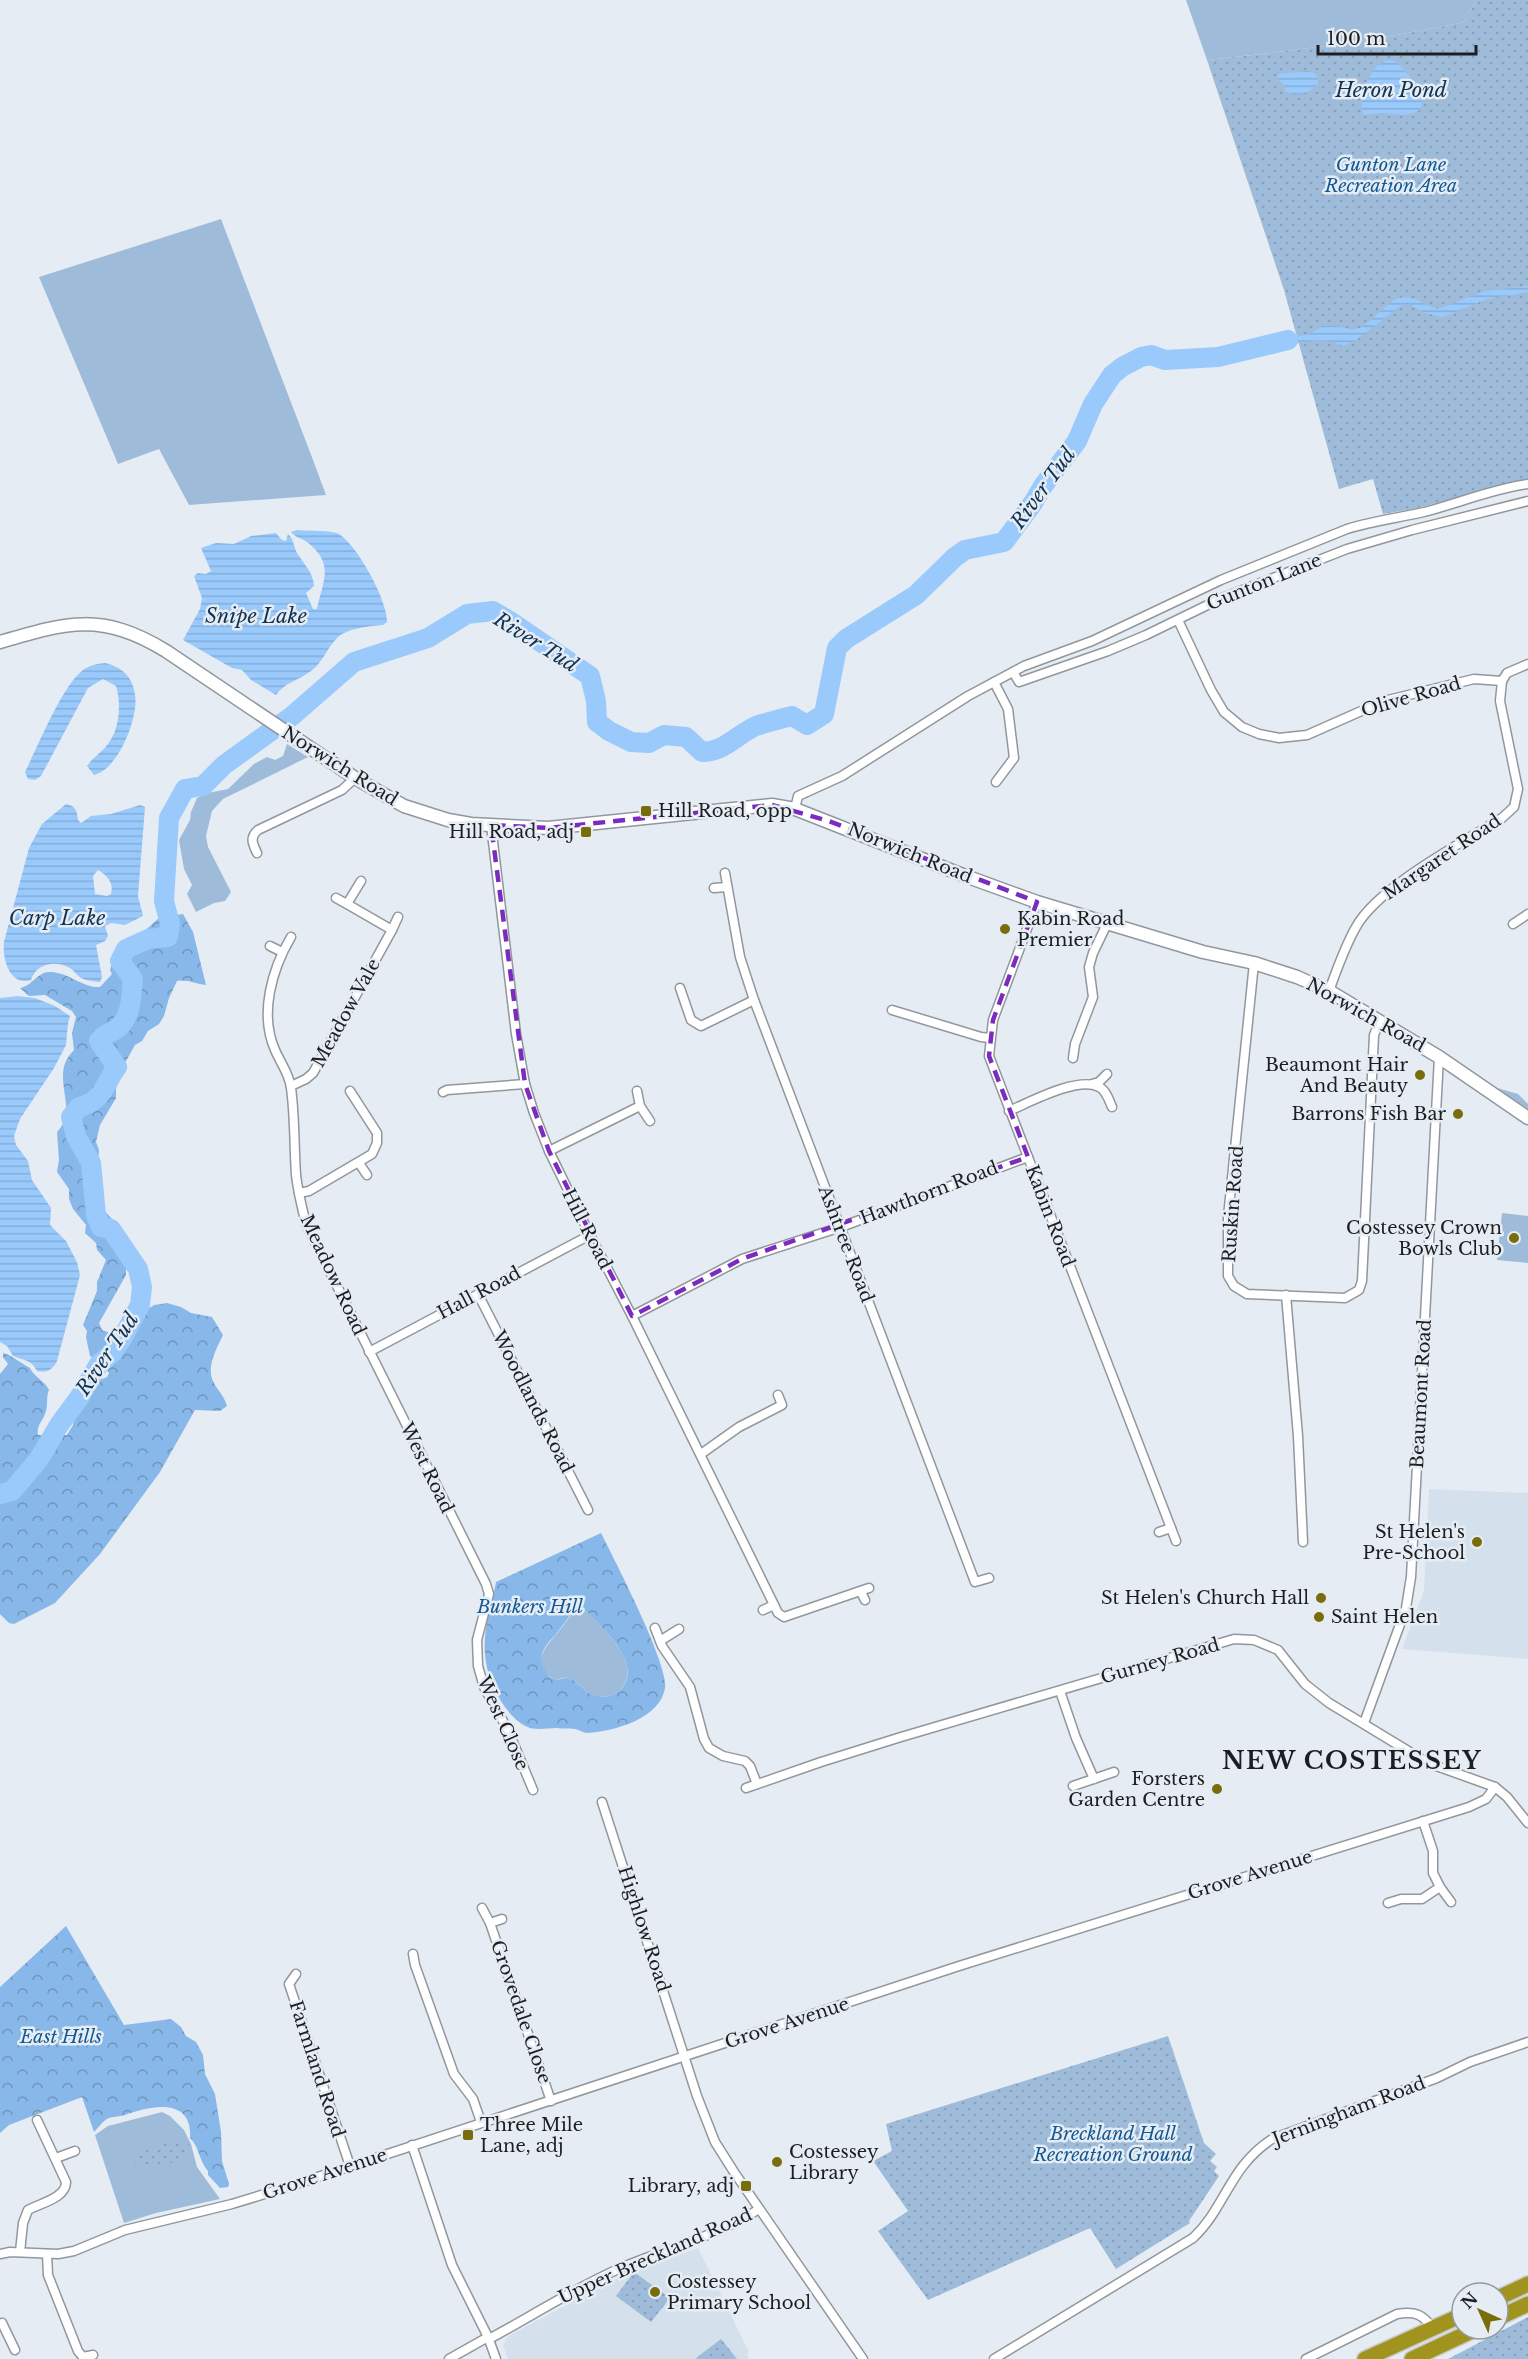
<svg xmlns="http://www.w3.org/2000/svg" width="1528" height="2359" viewBox="0 0 1528 2359" font-family="'Libre Baskerville',serif">
	<defs>
		<pattern id="forest-crowns" width="20" height="18" patternUnits="userSpaceOnUse" patternTransform="scale(1.5)"><rect width="20" height="18" fill="#88b8e9"/><path d="M2 6a3 3 0 1 1 6 0M12 15a3 3 0 1 1 6 0" fill="none" stroke="#6e95bc"/></pattern>
		<pattern id="park-dots" width="8" height="8" patternUnits="userSpaceOnUse" patternTransform="scale(1.5)"><rect width="8" height="8" fill="#9ebcda"/><path d="M2 2h.1M6 6h.1" fill="none" stroke="#88a1bb" stroke-width="1.8" stroke-linecap="round"/></pattern>
		<pattern id="water-rules" width="6" height="5" patternUnits="userSpaceOnUse" patternTransform="scale(1.5)"><rect width="6" height="5" fill="#9acafc"/><path d="M0 2.5h6" fill="none" stroke="#84add8"/></pattern>
	</defs>
	<rect width="100%" height="100%" fill="#e6ecf3"/>
	<g fill="#d5e0ed">
		<polygon points="1429,1489 1528,1493 1528,1659 1402,1649 1424,1591"/>
		<polygon points="698,2248 749,2352 747,2354 749,2359 508,2359 503,2346 506,2339 510,2335 623,2275"/>
	</g>
	<g fill="#9ebcda">
		<path d="M 1186,0 L 1476,0 L 1464,22 C 1379,40 1294,51 1207,60 Z"/>
		<polygon points="221,219 313,460 326,495 189,505 159,449 118,464 39,277"/>
		<polygon points="287,744 308,757 223,799 212,811 206,836 208,847 231,892 225,901 214,903 196,912 187,894 192,885 184,869 179,840 190,820 191,812 197,798 208,793 228,789 254,764 267,757 275,760 283,756"/>
		<polygon points="1497,1088 1518,1094 1528,1104 1528,1109 1495,1089"/>
		<polygon points="1502,1213 1528,1216 1528,1263 1497,1260"/>
		<path d="M 580,1608 L 587,1612 C 604,1630 646,1666 619,1691 C 610,1699 599,1697 589,1693 C 582,1689 578,1682 571,1679 C 564,1675 557,1683 550,1677 C 530,1661 548,1644 559,1631 C 566,1622 570,1614 580,1608 Z"/>
		<polygon points="162,2112 170,2116 184,2130 191,2144 197,2167 220,2199 156,2213 124,2223 95,2135 108,2126"/>
	</g>
	<g fill="url(#forest-crowns)" fill-rule="evenodd">
		<path d="M 183,914 L 193,932 L 206,985 C 196,984 187,979 177,981 L 169,998 L 164,1016 L 159,1024 L 148,1031 L 142,1041 L 135,1045 L 121,1070 L 116,1088 L 116,1098 L 100,1125 L 96,1142 L 99,1150 L 98,1163 L 89,1182 L 89,1193 L 126,1235 L 126,1275 L 99,1323 L 102,1330 L 113,1334 L 154,1305 L 167,1303 L 181,1307 L 191,1313 L 212,1317 L 223,1335 C 217,1348 206,1366 213,1381 C 217,1390 224,1395 227,1406 L 220,1411 L 195,1410 L 160,1472 L 100,1554 L 55,1603 L 14,1624 L 9,1623 L 0,1614 L 0,1374 L 8,1364 L 3,1357 L 3,1353 C 10,1354 22,1364 30,1368 C 34,1377 45,1381 49,1390 C 46,1397 48,1403 46,1411 C 44,1420 36,1425 38,1435 L 67,1435 L 73,1425 L 75,1411 L 85,1399 L 89,1385 L 107,1377 L 109,1373 L 106,1368 L 90,1356 L 86,1337 L 87,1331 L 83,1325 L 97,1291 L 97,1282 L 106,1260 L 97,1250 L 96,1243 L 85,1233 L 86,1225 L 73,1209 L 69,1199 L 69,1189 L 57,1172 L 59,1160 L 57,1132 C 81,1108 47,1076 74,1050 L 72,1033 L 76,1017 L 72,1011 L 45,995 L 29,996 L 20,988 C 32,986 38,972 49,972 C 67,971 82,988 100,987 L 112,974 L 110,970 L 115,953 L 127,947 L 160,917 Z"/>
		<path d="M 601,1533 C 614,1559 669,1665 665,1688 C 660,1719 614,1731 588,1733 C 583,1733 580,1730 575,1729 C 569,1728 563,1729 557,1728 C 549,1728 537,1730 530,1728 C 507,1720 489,1684 486,1662 C 481,1634 491,1609 496,1582 ZM 580,1608 L 587,1612 C 604,1630 646,1666 619,1691 C 610,1699 599,1697 589,1693 C 582,1689 578,1682 571,1679 C 565,1676 560,1681 554,1679 C 549,1678 547,1674 545,1670 C 536,1655 546,1645 556,1634 C 564,1625 568,1614 580,1608 Z"/>
		<path d="M 66,1926 L 124,2025 L 171,2019 L 181,2027 L 186,2036 L 196,2042 L 203,2055 L 205,2074 L 215,2094 L 221,2132 L 222,2161 L 229,2184 L 228,2187 L 220,2188 L 208,2175 L 208,2171 C 199,2161 199,2146 190,2138 C 193,2097 151,2105 125,2115 C 120,2117 112,2116 107,2119 C 102,2122 98,2128 94,2132 L 82,2097 L 9,2125 L 0,2133 L 0,1987 Z"/>
	</g>
	<g fill="url(#park-dots)">
		<path d="M 1476,0 L 1528,0 L 1528,479 L 1413,509 L 1383,514 L 1373,479 L 1339,489 L 1284,290 L 1207,60 C 1294,51 1379,40 1464,22 Z"/>
		<polygon points="1168,2036 1204,2143 1216,2154 1210,2161 1217,2167 1214,2171 1219,2176 1189,2221 1190,2223 1116,2269 1090,2228 928,2300 878,2231 908,2211 873,2161 892,2151 886,2124"/>
		<path d="M 182,2142 L 189,2144 L 185,2157 L 175,2162 L 148,2169 L 135,2163 C 140,2152 156,2144 168,2143 C 175,2142 176,2145 182,2142 Z"/>
		<polygon points="634,2272 670,2298 651,2322 616,2296"/>
		<polygon points="1528,2317 1528,2359 1448,2359"/>
		<polygon points="721,2339 737,2359 697,2359 696,2358"/>
	</g>
	<g fill="url(#water-rules)" fill-rule="evenodd">
		<path d="M 1389,60 C 1398,61 1400,65 1405,71 C 1419,87 1427,84 1421,109 C 1409,118 1397,114 1383,113 C 1376,113 1370,115 1363,115 C 1358,96 1369,64 1389,60 Z"/>
		<path d="M 1306,71 L 1313,72 L 1318,78 L 1318,84 C 1308,94 1298,97 1285,91 L 1286,86 L 1279,81 L 1277,77 L 1279,74 Z"/>
		<path d="M 1528,286 L 1528,292 L 1487,299 L 1443,317 L 1425,313 L 1408,303 L 1403,304 L 1355,341 L 1343,346 L 1334,342 L 1320,340 L 1273,347 L 1263,345 C 1278,337 1293,339 1308,334 C 1315,331 1322,326 1330,325 C 1338,324 1347,331 1357,329 C 1373,324 1388,298 1403,297 C 1414,296 1427,306 1438,309 L 1485,291 Z"/>
		<path d="M 297,530 C 307,531 331,530 339,534 C 357,545 388,601 387,622 L 383,625 C 370,626 347,628 337,638 C 327,648 323,662 311,671 C 298,681 285,682 276,695 L 251,680 L 242,670 L 232,668 L 183,640 L 200,609 L 202,598 L 194,576 L 198,573 L 206,574 L 211,571 L 201,548 L 216,543 L 234,544 L 251,536 L 276,533 L 282,540 L 286,541 L 288,534 C 294,540 293,544 296,551 C 303,564 313,571 314,586 L 306,593 L 313,609 L 317,609 C 323,580 335,564 307,542 C 301,538 296,538 291,532 Z"/>
		<path d="M 105,663 C 122,667 133,677 135,695 C 139,717 118,770 94,775 L 87,766 C 93,757 104,751 110,741 C 120,726 121,702 116,686 L 103,679 L 88,688 L 41,776 L 35,780 L 28,779 L 25,772 C 38,746 62,686 83,670 C 90,665 97,664 105,663 Z"/>
		<path d="M 66,804 C 76,806 77,811 78,820 L 81,823 L 91,816 L 111,814 L 140,805 L 145,807 L 138,896 L 143,916 L 125,925 L 111,923 L 105,926 L 108,936 L 105,941 L 96,945 L 102,977 L 100,982 C 93,981 87,981 81,978 C 76,975 75,971 70,968 C 56,960 36,963 31,980 C 10,987 2,959 4,942 L 29,848 L 42,824 ZM 98,870 C 107,875 114,883 111,894 L 107,896 L 95,894 L 93,876 Z"/>
		<path d="M 18,996 L 35,998 L 55,1006 L 70,1016 L 68,1023 L 66,1045 L 54,1068 L 20,1119 L 14,1136 L 16,1145 L 28,1161 L 32,1180 L 51,1208 L 50,1225 L 66,1241 L 77,1262 L 80,1275 L 57,1361 C 53,1370 46,1373 37,1371 C 31,1359 24,1361 13,1356 L 7,1346 L 0,1342 L 0,998 Z"/>
	</g>
	<g fill="none" stroke-linecap="round" stroke-linejoin="round">
		<path stroke="#9acafc" stroke-width="20" d="M 0,1494 L 12,1491 L 39,1459 L 59,1425 L 79,1398 L 99,1364 L 112,1353 L 123,1337 L 140,1305 L 142,1287 L 138,1269 L 111,1229 L 101,1227 L 96,1215 L 91,1163 L 76,1136 L 71,1117 L 79,1107 C 104,1101 103,1086 117,1067 L 99,1041 C 107,1031 111,1034 118,1028 C 132,1016 131,996 133,979 L 120,961 L 126,949 L 148,939 L 168,937 L 170,924 L 164,901 L 169,818 L 185,789 L 203,786 L 224,765 L 292,716 L 354,662 L 428,638 L 467,614 L 493,611 L 510,621 L 590,676 L 596,701 L 597,722 L 609,731 L 631,742 L 649,743 L 664,735 L 686,737 L 702,752 C 724,752 736,735 756,726 C 768,722 780,719 792,716 L 807,725 L 824,714 L 837,648 L 846,639 L 916,595 L 955,557 L 965,550 L 1004,542 L 1033,503 L 1043,486 L 1077,441 L 1093,404 L 1112,375 L 1122,367 L 1141,357 L 1151,355 L 1165,360 L 1218,357 L 1288,340"/>
		<g stroke="#91979d" stroke-width="11">
			<g id="street">
				<polyline points="1178,620 1211,690 1224,712 1242,727 1259,734 1279,738 1307,735 1384,701 1474,679 1502,681 1507,673 1528,664"/>
				<polyline points="1013,672 1019,682 1108,651 1146,635 1222,598 1347,549 1412,530 1528,501"/>
				<polyline points="994,682 1008,709 1014,758 996,782"/>
				<path d="M 795,809 L 798,796 L 842,776 L 968,696 L 1024,666 L 1092,641 L 1221,580 L 1347,529 C 1372,521 1398,518 1424,512 C 1459,503 1492,489 1528,484"/>
				<polyline points="491,825 516,1034 525,1084 534,1113 549,1151 590,1235 632,1316 778,1613 784,1617 869,1588"/>
				<path d="M 257,853 C 253,844 249,838 258,830 L 342,790 L 355,778"/>
				<polyline points="725,873 740,957 754,1000 975,1582 989,1578"/>
				<polyline points="714,888 727,887"/>
				<polyline points="336,898 347,904"/>
				<polyline points="1037,902 993,1020 989,1056 1176,1541"/>
				<polyline points="1513,924 1528,914"/>
				<polyline points="392,930 398,917"/>
				<path d="M 291,937 C 272,969 259,1014 275,1050 C 281,1064 289,1073 291,1088 C 295,1117 294,1146 296,1175 C 298,1192 302,1208 306,1224 L 486,1584 L 489,1594 L 477,1640 L 478,1666 L 484,1687 L 508,1730 L 533,1790"/>
				<polyline points="270,946 282,952"/>
				<polyline points="1254,963 1228,1217 1228,1276 1234,1286 1247,1294 1345,1298 1359,1290 1362,1281 1374,1035 1380,1020"/>
				<polyline points="680,988 691,1020 701,1026 754,1000"/>
				<path d="M 1329,991 C 1337,969 1345,946 1356,927 C 1378,887 1462,843 1502,818 L 1514,807 L 1518,789 L 1500,701 L 1502,681"/>
				<polyline points="892,1010 981,1037 990,1038"/>
				<polyline points="1073,1058 1075,1044 1093,997 1089,967 1093,953 1107,924"/>
				<polyline points="1092,1084 1099,1082 1107,1074"/>
				<polyline points="291,1086 306,1079 313,1073 392,930 347,904 361,881"/>
				<polyline points="443,1092 447,1090 525,1084"/>
				<polyline points="640,1106 650,1121"/>
				<path d="M 1009,1111 C 1030,1102 1078,1076 1099,1087 C 1106,1090 1109,1100 1112,1107"/>
				<polyline points="549,1151 640,1106 637,1091"/>
				<polyline points="359,1163 367,1175"/>
				<polyline points="299,1193 309,1191 372,1154 377,1143 377,1133 350,1091"/>
				<polyline points="478,1294 588,1510"/>
				<polyline points="1286,1295 1298,1436 1303,1542"/>
				<polyline points="632,1316 742,1259 841,1227 1028,1157"/>
				<polyline points="369,1352 590,1235"/>
				<polyline points="701,1454 739,1427 782,1405 778,1395"/>
				<polyline points="1159,1532 1171,1528"/>
				<polyline points="861,1592 865,1600"/>
				<polyline points="763,1610 774,1605"/>
				<polyline points="655,1628 662,1646 690,1687 704,1739 709,1748 723,1756 745,1761 750,1766 757,1784"/>
				<polyline points="660,1641 679,1629"/>
				<polyline points="1060,1691 1076,1738 1094,1779"/>
				<polyline points="1364,1723 1406,1608 1411,1577 1439,1057"/>
				<polyline points="1073,1786 1114,1772"/>
				<polyline points="746,1788 821,1762 901,1737 1234,1639 1254,1640 1278,1650 1305,1684 1329,1703 1428,1763 1495,1787 1507,1797 1528,1823"/>
				<polyline points="602,1802 697,2096 715,2142 734,2172 863,2359"/>
				<polyline points="1423,1821 1433,1851 1433,1873 1440,1887 1451,1902"/>
				<polyline points="1388,1903 1401,1899 1422,1899 1440,1887"/>
				<polyline points="482,1908 490,1923 551,2101"/>
				<polyline points="490,1923 502,1919"/>
				<polyline points="413,1954 415,1965 454,2074 473,2099 481,2122"/>
				<polyline points="296,1974 289,1984 350,2166"/>
				<polyline points="412,2145 452,2265 488,2337 496,2359"/>
				<polyline points="56,2158 75,2151"/>
				<path d="M 20,2252 L 23,2223 L 28,2210 C 41,2203 66,2198 66,2182 L 37,2120"/>
				<polyline points="0,2254 10,2252 58,2254 74,2251 125,2230 232,2204 281,2189 959,1966 1469,1807 1486,1799 1495,1787"/>
				<polyline points="47,2254 48,2275 78,2351 83,2357 93,2355"/>
				<polyline points="2,2323 15,2350"/>
				<path d="M 489,2339 C 534,2315 576,2287 623,2267 C 668,2248 718,2236 759,2209"/>
				<polyline points="449,2359 488,2337"/>
				<path d="M 994,2359 L 1193,2238 C 1226,2207 1229,2167 1272,2139 L 1437,2078 L 1470,2062 L 1528,2042"/>
				<path d="M 1306,2359 L 1397,2314 C 1415,2311 1423,2314 1433,2329"/>
			</g>
		</g>
		<g stroke="#91979d" stroke-width="15">
			<path id="secondary" d="M 0,642 C 68,622 102,612 166,651 L 355,778 L 404,806 L 448,820 L 471,824 L 548,828 L 772,805 L 795,809 L 968,877 L 1037,902 L 1203,952 L 1254,963 L 1297,977 L 1329,991 L 1439,1057 L 1528,1118"/>
		</g>
		<g stroke="#c9c9ca" stroke-width="18">
			<g id="highway">
				<polyline points="1498,2298 1528,2284"/>
				<polyline points="1498,2318 1528,2304"/>
				<polyline points="1365,2359 1462,2315"/>
				<polyline points="1412,2359 1476,2329"/>
			</g>
		</g>
		<use href="#street" stroke="#fff" stroke-width="8"/>
		<use href="#secondary" stroke="#fff" stroke-width="12"/>
		<use href="#highway" stroke="#a0931e" stroke-width="15"/>
	</g>
	<path fill="none" stroke="#7b2cbf" stroke-width="4.5" stroke-dasharray="12 8" stroke-linejoin="round" d="M 772,805 L 829,821 L 1037,902 L 993,1020 L 989,1056 L 1028,1157 L 742,1259 L 632,1316 L 549,1151 L 525,1084 L 491,825 L 548,828 Z"/>
	<g fill="#786d0a" stroke="#e6ecf3" stroke-width="2">
		<rect x="640" y="805" width="12" height="12" rx="3"/>
		<rect x="580" y="826" width="12" height="12" rx="3"/>
		<circle cx="1005" cy="929" r="6"/>
		<circle cx="1420" cy="1075" r="6"/>
		<circle cx="1458" cy="1114" r="6"/>
		<circle cx="1514" cy="1238" r="6"/>
		<circle cx="1477" cy="1542" r="6"/>
		<circle cx="1321" cy="1598" r="6"/>
		<circle cx="1319" cy="1617" r="6"/>
		<circle cx="1217" cy="1789" r="6"/>
		<rect x="462" y="2129" width="12" height="12" rx="3"/>
		<circle cx="777" cy="2162" r="6"/>
		<rect x="740" y="2180" width="12" height="12" rx="3"/>
		<circle cx="655" cy="2292" r="6"/>
	</g>
	<g text-anchor="middle" dominant-baseline="central" stroke-width="5" stroke-linejoin="round" paint-order="stroke">
		<g font-size="18" font-style="italic" fill="#125994" stroke="#e6ecf3">
			<text x="1391" y="165">Gunton Lane<tspan x="1391" dy="21">Recreation Area</tspan></text>
			<text x="530" y="1607">Bunkers Hill</text>
			<text x="61" y="2037">East Hills</text>
			<text x="1113" y="2134">Breckland Hall<tspan x="1113" dy="21">Recreation Ground</tspan></text>
		</g>
		<g font-size="18" fill="#1c1e21" stroke="#e6ecf3">
			<text transform="translate(1264 582) rotate(-22)">Gunton Lane</text>
			<text transform="translate(1411 697) rotate(-16)">Olive Road</text>
			<text transform="translate(340 766) rotate(32)">Norwich Road</text>
			<text transform="translate(910 853) rotate(22)">Norwich Road</text>
			<text transform="translate(1442 857) rotate(-34)">Margaret Road</text>
			<text transform="translate(346 1013) rotate(-61)">Meadow Vale</text>
			<text transform="translate(1366 1015) rotate(29)">Norwich Road</text>
			<text transform="translate(929 1193) rotate(-21)">Hawthorn Road</text>
			<text transform="translate(1233 1204) rotate(-86)">Ruskin Road</text>
			<text transform="translate(1050 1216) rotate(69)">Kabin Road</text>
			<text transform="translate(587 1229) rotate(63)">Hill Road</text>
			<text transform="translate(846 1244) rotate(69)">Ashtree Road</text>
			<text transform="translate(333 1275) rotate(65)">Meadow Road</text>
			<text transform="translate(479 1293) rotate(-28)">Hall Road</text>
			<text transform="translate(1421 1394) rotate(-87)">Beaumont Road</text>
			<text transform="translate(533 1402) rotate(63)">Woodlands Road</text>
			<text transform="translate(427 1468) rotate(64)">West Road</text>
			<text transform="translate(1160 1661) rotate(-16)">Gurney Road</text>
			<text transform="translate(503 1723) rotate(66)">West Close</text>
			<text transform="translate(1250 1875) rotate(-17)">Grove Avenue</text>
			<text transform="translate(644 1929) rotate(72)">Highlow Road</text>
			<text transform="translate(521 2012) rotate(71)">Grovedale Close</text>
			<text transform="translate(787 2023) rotate(-18)">Grove Avenue</text>
			<text transform="translate(317 2069) rotate(72)">Farmland Road</text>
			<text transform="translate(1349 2111) rotate(-21)">Jerningham Road</text>
			<text transform="translate(325 2174) rotate(-18)">Grove Avenue</text>
			<text transform="translate(655 2256) rotate(-24)">Upper Breckland Road</text>
		</g>
		<g font-size="18" fill="#1c1e21" stroke="#e6ecf3" text-anchor="end">
			<text x="658" y="811" text-anchor="start">Hill Road, opp</text>
			<text x="574" y="832">Hill Road, adj</text>
			<text x="1017" y="919" text-anchor="start">Kabin Road<tspan x="1017" dy="21">Premier</tspan></text>
			<text x="1408" y="1065">Beaumont Hair<tspan x="1408" dy="21">And Beauty</tspan></text>
			<text x="1446" y="1114">Barrons Fish Bar</text>
			<text x="1502" y="1228">Costessey Crown<tspan x="1502" dy="21">Bowls Club</tspan></text>
			<text x="1465" y="1532">St Helen's<tspan x="1465" dy="21">Pre-School</tspan></text>
			<text x="1309" y="1598">St Helen's Church Hall</text>
			<text x="1331" y="1617" text-anchor="start">Saint Helen</text>
			<text x="1205" y="1779">Forsters<tspan x="1205" dy="21">Garden Centre</tspan></text>
			<text x="480" y="2125" text-anchor="start">Three Mile<tspan x="480" dy="21">Lane, adj</tspan></text>
			<text x="789" y="2152" text-anchor="start">Costessey<tspan x="789" dy="21">Library</tspan></text>
			<text x="734" y="2186">Library, adj</text>
			<text x="667" y="2282" text-anchor="start">Costessey<tspan x="667" dy="21">Primary School</tspan></text>
		</g>
		<g font-size="20" font-style="italic" fill="#103354" stroke="#e6ecf3">
			<text x="1391" y="90">Heron Pond</text>
			<text transform="translate(1043 488) rotate(-54)">River Tud</text>
			<text x="256" y="616">Snipe Lake</text>
			<text transform="translate(536 642) rotate(32)">River Tud</text>
			<text x="57" y="918">Carp Lake</text>
			<text transform="translate(107 1354) rotate(-56)">River Tud</text>
		</g>
		<g font-size="24" font-weight="bold" letter-spacing="1.5" fill="#1c1e21" stroke="#e6ecf3">
			<text x="1352" y="1760">NEW COSTESSEY</text>
		</g>
	</g>
	<g transform="translate(1480 2311) rotate(315)"><circle r="28" fill="#e6ecf3" stroke="#959a9f" stroke-width="1.5"/>
	<path d="M0-4.5L10 22L0 15L-10 22Z" fill="#786d0a"/>
	<text y="-9" font-size="16" font-weight="bold" text-anchor="middle" fill="#1c1e21">N</text>
	</g>
	<path d="M1318 45v9h158v-9" fill="none" stroke="#1c1e21" stroke-width="3"/>
	<text x="1327" y="45" font-size="18" fill="#1c1e21" stroke="#e6ecf3" stroke-width="4.5" paint-order="stroke">100 m</text>
</svg>
